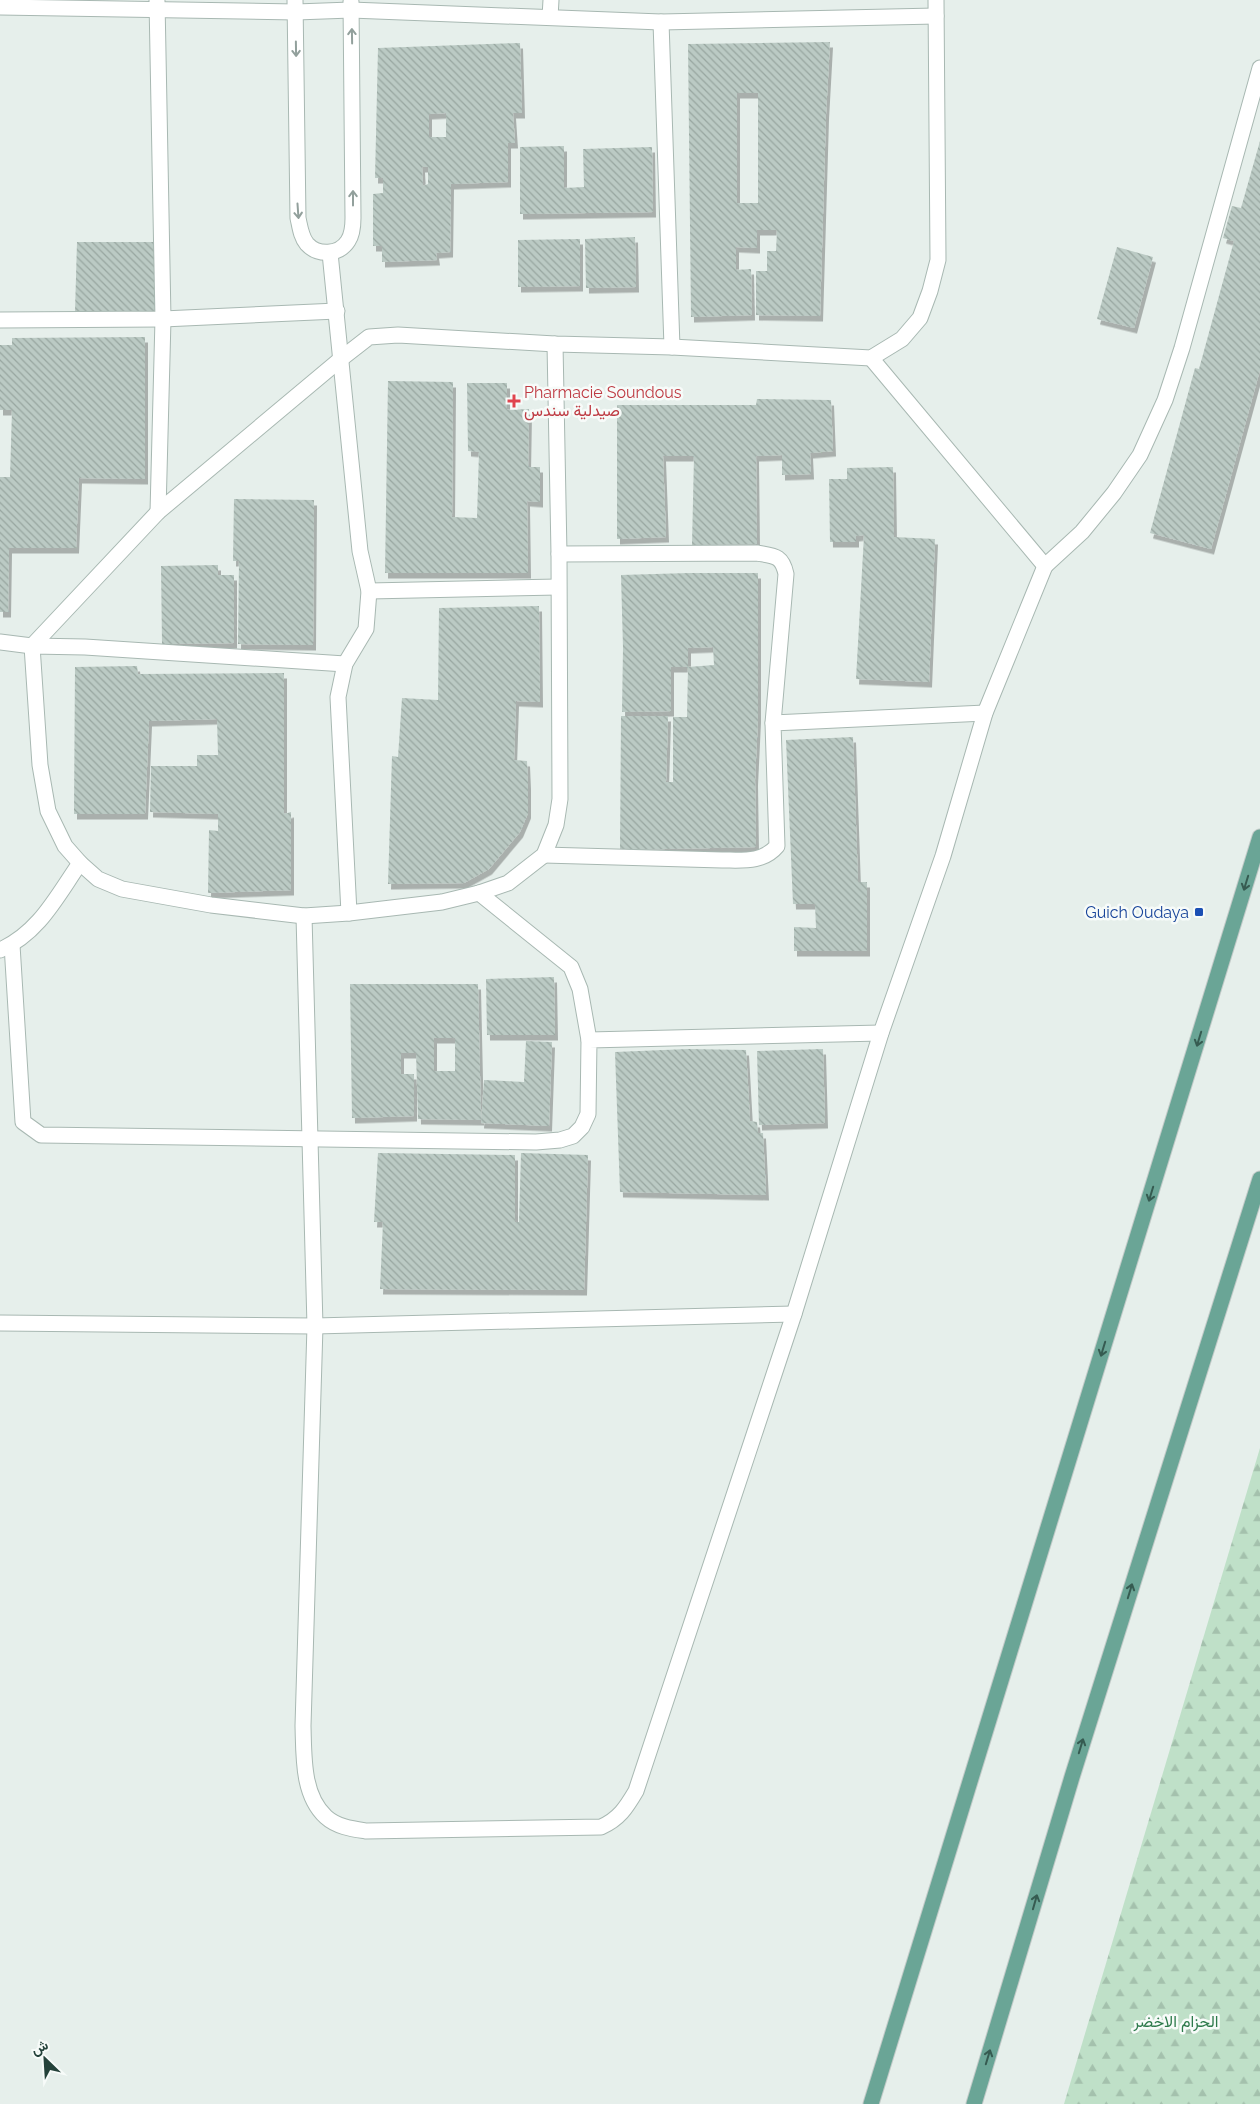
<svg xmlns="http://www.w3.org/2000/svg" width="1260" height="2104" viewBox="0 0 1260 2104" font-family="Raleway,Vazirmatn,sans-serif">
	<defs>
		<pattern id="forest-firs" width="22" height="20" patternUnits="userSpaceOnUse" patternTransform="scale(1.25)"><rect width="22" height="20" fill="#bfe0c8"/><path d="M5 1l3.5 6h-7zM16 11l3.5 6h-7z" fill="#a4c1ad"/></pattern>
		<pattern id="building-back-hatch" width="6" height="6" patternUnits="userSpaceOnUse" patternTransform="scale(1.25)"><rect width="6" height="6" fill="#bbcac4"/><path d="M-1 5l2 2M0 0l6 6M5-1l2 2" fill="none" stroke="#98a6a0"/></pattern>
		<filter id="shadow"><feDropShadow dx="3" dy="5.5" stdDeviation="0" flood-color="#0004"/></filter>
	</defs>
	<rect width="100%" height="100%" fill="#e6efeb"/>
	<polygon fill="url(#forest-firs)" points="1260,1448 1260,2104 1064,2104"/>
	<g fill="url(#building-back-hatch)" fill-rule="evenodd" filter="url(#shadow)">
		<path d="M 830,42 L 826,114 L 820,316 L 756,315 L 756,271 L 767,271 L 767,251 L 776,251 L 777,230 L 757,230 L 757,248 L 736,247 L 736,270 L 751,269 L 752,315 L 691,317 L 688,44 ZM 737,93 L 758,93 L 758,203 L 737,203 Z"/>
		<path d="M 520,43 L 522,113 L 513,113 L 515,143 L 508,143 L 508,182 L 451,184 L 450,252 L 436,253 L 437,260 L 382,262 L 382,246 L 373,246 L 373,194 L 383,193 L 383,178 L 375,178 L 378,48 ZM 446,113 L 446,137 L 429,137 L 429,114 ZM 422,167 L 428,167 L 428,184 L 423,186 Z"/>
		<polygon points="1260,141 1260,370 1211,549 1150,533 1195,368 1199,369 1234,241 1223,238 1232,206 1241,208"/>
		<polygon points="564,146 564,188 584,187 583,149 652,147 653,212 520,214 520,147"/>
		<polygon points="635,237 636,287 586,288 585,239"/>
		<polygon points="580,239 580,286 518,287 518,240"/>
		<polygon points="77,242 155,242 155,311 75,312"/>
		<polygon points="1117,247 1153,257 1134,328 1097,319"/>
		<polygon points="145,337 145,479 79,478 76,548 9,548 8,612 0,612 0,477 10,477 12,410 0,410 0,345 12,345 12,338"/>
		<polygon points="388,381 453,382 452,517 477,518 479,452 468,451 467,383 507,383 507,410 529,409 528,467 540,467 540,502 527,501 528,573 385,573"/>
		<polygon points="757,399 831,400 833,451 810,453 811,474 782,475 782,455 756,456 757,544 692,545 694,456 663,456 666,537 617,539 617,405 756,405"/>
		<polygon points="893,467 894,537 935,539 929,682 856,679 864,535 856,536 856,542 830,542 829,479 847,479 847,468"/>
		<polygon points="234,499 314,500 313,645 238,644 239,561 233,561"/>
		<polygon points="218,565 218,575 234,575 234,643 162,644 161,566"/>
		<path d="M 689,573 L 758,573 L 758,717 L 755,780 L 756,847 L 620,850 L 621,716 L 668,716 L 666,782 L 673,782 L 673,717 L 687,717 L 688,667 L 671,667 L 671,711 L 622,712 L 623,648 L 621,575 ZM 713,647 L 714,665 L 688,667 L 688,648 Z"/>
		<polygon points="539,606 540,702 516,701 514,760 527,761 528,784 528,813 520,832 489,869 464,883 388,884 392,756 398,757 402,698 438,700 439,608"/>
		<polygon points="137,666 138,674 284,673 284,814 291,812 291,890 208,893 209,830 218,831 218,814 150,812 151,766 197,766 197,755 218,755 217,719 149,721 145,814 74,814 75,667"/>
		<polygon points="853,737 858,882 867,882 867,951 794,951 794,927 816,928 815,904 793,904 786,740"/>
		<polygon points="554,977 555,1035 487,1035 486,979"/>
		<path d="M 350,984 L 478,984 L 481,1120 L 418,1119 L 416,1053 L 401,1053 L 401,1074 L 414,1074 L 414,1116 L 352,1118 ZM 434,1038 L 455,1038 L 455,1071 L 434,1071 Z"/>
		<polygon points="526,1041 552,1042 549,1126 481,1123 484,1080 524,1082"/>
		<polygon points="688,1049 746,1050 750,1121 757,1122 758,1133 763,1133 766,1195 620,1192 615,1052"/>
		<polygon points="823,1049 825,1123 759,1125 757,1051"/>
		<polygon points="378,1153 515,1155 515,1222 519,1222 521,1153 588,1155 584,1290 380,1289 383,1222 374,1222"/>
	</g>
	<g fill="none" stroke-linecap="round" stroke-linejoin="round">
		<g stroke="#a8b8b2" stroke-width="17">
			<g id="minor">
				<path d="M 295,0 L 298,218 C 300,227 301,237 307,244 C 318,256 339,255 348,241 C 352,235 353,226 353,218 L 351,2"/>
				<polyline points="157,1 163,319 158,512"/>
				<polyline points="0,7 296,12 351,10 661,22 936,16"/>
				<polyline points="550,17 551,0"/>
				<polyline points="661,22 672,347"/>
				<polyline points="330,253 360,551 369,591 366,629 345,664 338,697 349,913"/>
				<polyline points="0,320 163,319 337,311"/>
				<polyline points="871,358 1045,566 1082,532 1114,493 1140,455 1165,400 1182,348 1260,68"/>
				<path d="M 559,554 L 757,553 C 774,556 782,555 786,574 L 773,723"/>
				<polyline points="369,591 558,587"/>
				<polyline points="0,642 32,646 158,512 342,358 369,337 398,335 555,344 672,347 871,358 902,339 920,318 930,291 938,260 936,0"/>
				<polyline points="345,664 85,647 32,646 40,765 48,811 65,846 80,863 98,879 122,889 211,905 304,916 349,913 442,902 479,893 508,883 544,855 556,825 560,799 559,554 555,344"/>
				<path d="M 544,855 L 722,860 C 742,860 763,863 777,846 L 773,723 L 985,713"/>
				<polyline points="479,893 571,967 580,989 589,1040"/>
				<path d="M 304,916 L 315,1326 L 303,1726 C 304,1756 302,1795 326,1817 C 337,1827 353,1829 366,1831 L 601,1827 C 619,1819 626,1808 636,1791 L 794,1314 L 881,1033 L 943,856 L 985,713 L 1045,566"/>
				<polyline points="12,945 23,1122 41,1135 536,1142 560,1140 573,1136 582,1127 588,1114 589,1040 881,1033"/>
				<path d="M 0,950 C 39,933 57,896 80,863"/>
				<polyline points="0,1323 315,1326 794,1314"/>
			</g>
		</g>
		<g stroke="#c2cac8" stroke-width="17">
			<g id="major">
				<polyline points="871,2104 1260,837"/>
				<polyline points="974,2104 1072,1777 1260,1179"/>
			</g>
		</g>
		<use href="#minor" stroke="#fff" stroke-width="15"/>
		<use href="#major" stroke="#6aa596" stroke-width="15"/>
	</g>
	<defs><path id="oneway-shaft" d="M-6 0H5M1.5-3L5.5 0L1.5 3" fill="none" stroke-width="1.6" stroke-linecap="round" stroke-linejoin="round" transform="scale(1.25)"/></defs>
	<g stroke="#92a09c">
		<use href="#oneway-shaft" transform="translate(352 36) rotate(-91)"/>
		<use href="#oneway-shaft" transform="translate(296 49) rotate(89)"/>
		<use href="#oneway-shaft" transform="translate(353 198) rotate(-90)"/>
		<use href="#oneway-shaft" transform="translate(298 211) rotate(86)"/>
	</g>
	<g stroke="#365b51">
		<use href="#oneway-shaft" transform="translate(1246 883) rotate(107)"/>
		<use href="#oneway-shaft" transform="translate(1199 1039) rotate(107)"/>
		<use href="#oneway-shaft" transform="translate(1151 1194) rotate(107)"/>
		<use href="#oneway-shaft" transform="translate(1103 1349) rotate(107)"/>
		<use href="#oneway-shaft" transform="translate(1130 1591) rotate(-73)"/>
		<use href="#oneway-shaft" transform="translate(1081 1746) rotate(-73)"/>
		<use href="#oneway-shaft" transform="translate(1035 1902) rotate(-74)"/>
		<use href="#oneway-shaft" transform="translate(988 2057) rotate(-73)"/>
	</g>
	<path fill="#e0444e" stroke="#f7fbf9" stroke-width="2" d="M511.5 393.5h5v5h5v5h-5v5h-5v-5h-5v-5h5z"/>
	<rect fill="#1a4fb4" stroke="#f7fbf9" stroke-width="2" x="1194" y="907" width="10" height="10" rx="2.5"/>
	<g text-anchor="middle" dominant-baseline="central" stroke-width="5" stroke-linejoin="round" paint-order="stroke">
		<g font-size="16" fill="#be3a42" stroke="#f7fbf9" text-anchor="start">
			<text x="524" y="392">Pharmacie Soundous<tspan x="524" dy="18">صيدلية سندس</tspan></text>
		</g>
		<g font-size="16" fill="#164399" stroke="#f7fbf9" text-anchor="end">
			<text x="1189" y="912">Guich Oudaya</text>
		</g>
		<g font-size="16" fill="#2d7a4b" stroke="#f7fbf9">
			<text x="1176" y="2021">الحزام الاخضر</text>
		</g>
	</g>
	<g transform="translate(45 2059) rotate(335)" stroke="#f7fbf9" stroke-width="4" paint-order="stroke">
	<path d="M0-4L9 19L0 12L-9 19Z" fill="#24423a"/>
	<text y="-8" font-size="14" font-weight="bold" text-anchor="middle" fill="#24423a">ش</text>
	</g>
</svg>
